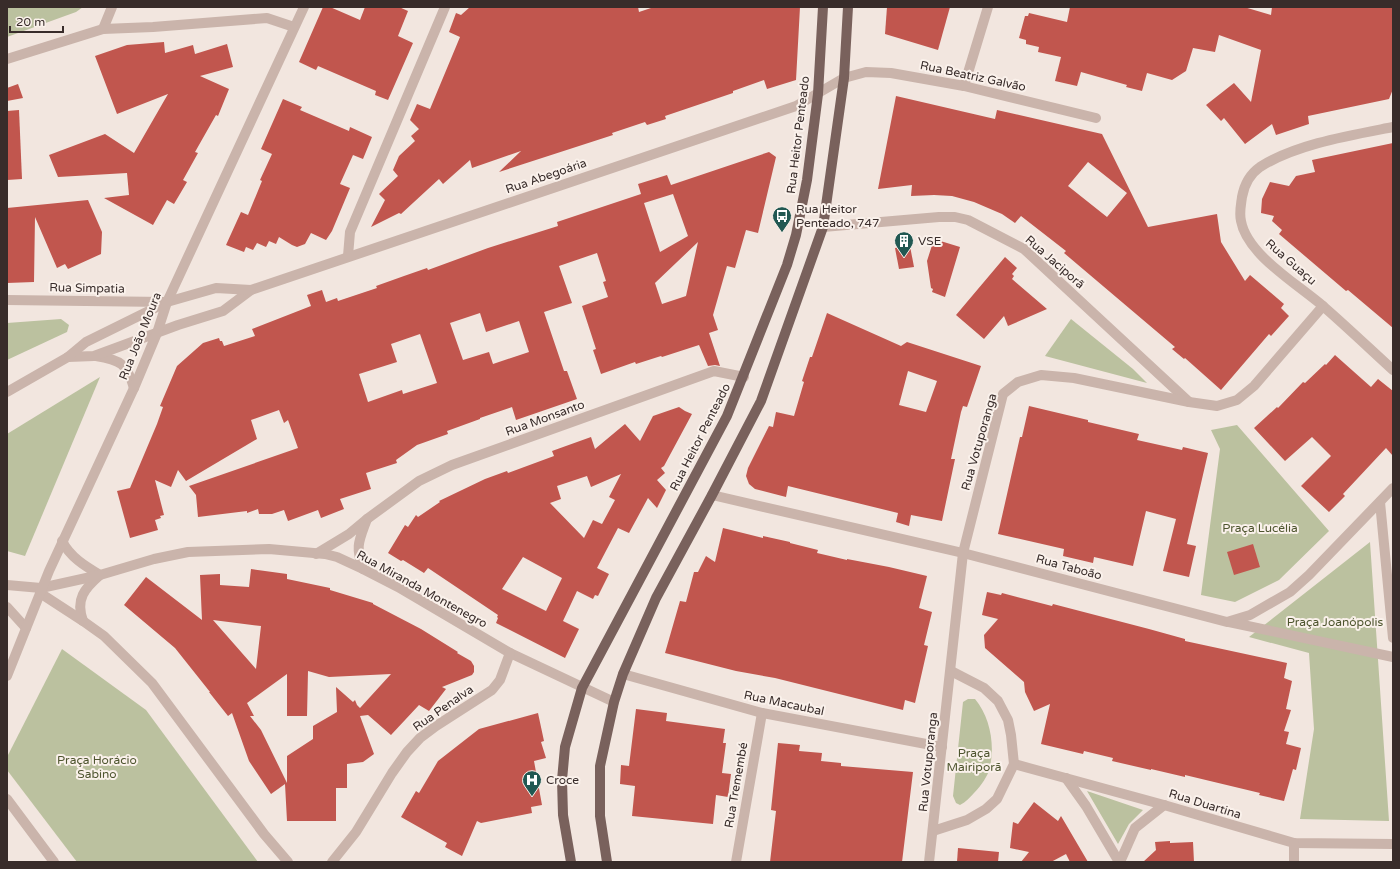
<svg xmlns="http://www.w3.org/2000/svg" width="1400" height="869" viewBox="0 0 1400 869" font-family="'Varela Round',sans-serif">
	<rect width="100%" height="100%" fill="#f2e6df"/>
	<g fill="#bbc19f">
		<polygon points="7,7 83,7 76,12 7,37"/>
		<polygon points="61,319 69,325 67,332 7,360 7,323"/>
		<polygon points="1071,319 1133,369 1147,383 1045,356"/>
		<polygon points="100,377 25,556 7,551 7,434"/>
		<polygon points="1237,425 1329,531 1279,580 1235,602 1201,595 1220,449 1211,430"/>
		<polygon points="1370,542 1389,821 1300,819 1314,729 1309,653 1249,637"/>
		<polygon points="62,649 146,710 258,862 77,862 7,770 7,757"/>
		<path d="M 968,699 L 975,699 C 990,717 995,744 990,767 C 988,776 981,786 974,793 C 970,797 966,802 960,805 L 956,803 L 953,796 L 963,702 Z"/>
		<polygon points="1087,791 1143,810 1129,824 1118,844"/>
	</g>
	<g fill="#c1564e" fill-rule="evenodd">
		<polygon points="323,7 330,7 360,20 365,7 399,7 408,11 398,36 413,43 388,100 375,95 376,91 318,66 316,70 299,62"/>
		<polygon points="470,7 638,7 639,12 654,7 800,7 796,80 767,89 764,80 733,91 733,93 665,116 666,119 647,125 645,122 612,133 613,135 499,172 521,151 472,168 470,160 443,184 439,179 401,214 399,213 371,227 385,200 379,194 398,176 393,170 399,156 415,141 411,136 419,129 410,120 417,104 430,109 460,37 449,32 456,13 461,15"/>
		<polygon points="887,7 950,7 938,50 885,34"/>
		<polygon points="1070,7 1244,7 1271,15 1272,7 1393,7 1393,89 1389,99 1308,116 1309,124 1276,135 1272,124 1245,144 1224,118 1221,121 1206,105 1234,83 1251,102 1261,50 1219,35 1215,52 1193,48 1186,71 1172,80 1147,73 1142,91 1126,87 1127,85 1081,72 1077,86 1055,81 1061,57 1038,52 1039,47 1026,44 1026,40 1019,38 1025,16 1028,16 1029,13 1067,22"/>
		<polygon points="164,42 165,53 193,45 195,54 227,44 233,67 200,76 229,89 218,116 216,115 195,152 198,153 183,180 187,182 174,204 167,200 153,225 104,198 129,195 127,173 58,177 49,155 105,134 134,153 168,94 117,114 95,56 127,45"/>
		<polygon points="18,84 23,98 7,101 7,88"/>
		<path d="M 896,96 L 995,119 L 997,110 L 1102,134 L 1148,227 L 1217,214 L 1221,242 L 1245,281 L 1250,275 L 1284,304 L 1281,308 L 1289,316 L 1271,336 L 1269,334 L 1221,390 L 1185,358 L 1184,359 L 1172,349 L 1175,347 L 1064,253 L 1066,251 L 1021,216 L 1015,223 L 1002,214 L 974,202 L 952,196 L 934,195 L 911,196 L 912,185 L 878,189 ZM 1088,162 L 1127,193 L 1107,217 L 1068,186 Z"/>
		<polygon points="283,99 302,107 300,110 349,131 350,127 372,137 363,159 353,155 340,184 350,188 332,231 326,240 311,233 305,244 297,247 292,245 279,237 276,244 269,241 266,247 257,243 253,250 246,247 244,252 226,245 241,212 248,215 262,181 260,180 272,154 261,149"/>
		<polygon points="19,110 22,179 7,180 7,111"/>
		<polygon points="1393,143 1393,328 1348,290 1346,291 1279,234 1282,230 1272,221 1274,216 1261,213 1262,199 1270,182 1289,186 1296,176 1315,172 1312,160"/>
		<path d="M 769,152 L 776,157 L 758,233 L 746,230 L 735,268 L 727,266 L 713,315 L 718,330 L 709,333 L 720,366 L 715,365 L 708,366 L 699,345 L 662,357 L 661,356 L 636,364 L 635,362 L 601,374 L 593,350 L 596,349 L 582,306 L 608,297 L 603,282 L 606,281 L 597,253 L 559,266 L 572,303 L 544,312 L 564,371 L 567,371 L 577,399 L 516,420 L 512,407 L 480,418 L 480,419 L 447,431 L 448,434 L 417,445 L 396,460 L 397,463 L 366,473 L 371,489 L 340,499 L 344,509 L 321,518 L 318,510 L 288,521 L 284,510 L 272,514 L 259,514 L 258,509 L 247,513 L 247,511 L 198,517 L 196,495 L 189,486 L 298,448 L 288,420 L 284,423 L 279,410 L 251,420 L 257,439 L 186,481 L 178,470 L 171,487 L 155,480 L 164,515 L 160,516 L 161,518 L 155,520 L 158,530 L 130,538 L 117,491 L 130,488 L 157,424 L 163,407 L 160,406 L 177,366 L 203,343 L 219,338 L 220,341 L 222,341 L 224,346 L 255,336 L 252,329 L 311,306 L 307,295 L 322,290 L 326,302 L 337,298 L 338,301 L 377,288 L 376,286 L 404,276 L 427,268 L 428,270 L 488,248 L 558,226 L 557,222 L 641,194 L 638,184 L 667,175 L 671,185 ZM 673,194 L 688,236 L 660,252 L 644,203 ZM 698,242 L 686,296 L 662,304 L 655,283 ZM 480,313 L 486,332 L 519,321 L 529,352 L 493,364 L 489,352 L 463,360 L 450,323 ZM 420,334 L 437,383 L 403,394 L 402,390 L 368,402 L 359,374 L 397,362 L 391,344 Z"/>
		<polygon points="88,200 102,232 101,254 68,269 65,264 57,268 35,217 34,282 7,283 7,208"/>
		<polygon points="934,239 960,247 945,297 932,292 933,289 931,288 927,261"/>
		<polygon points="910,246 914,267 899,269 895,248"/>
		<polygon points="1005,257 1017,268 1012,274 1014,276 1012,279 1047,309 1008,326 1004,316 984,339 956,315"/>
		<path d="M 827,313 L 901,346 L 907,342 L 981,366 L 967,407 L 963,406 L 961,412 L 951,459 L 955,459 L 942,521 L 911,515 L 909,526 L 896,522 L 898,513 L 788,486 L 786,497 L 755,489 L 749,484 L 746,476 L 748,468 L 769,426 L 773,427 L 776,412 L 794,416 L 804,382 L 802,381 L 810,357 L 812,357 ZM 908,371 L 937,381 L 926,412 L 899,405 Z"/>
		<polygon points="1335,355 1371,387 1378,379 1393,391 1393,456 1386,448 1343,494 1345,496 1329,512 1301,486 1331,456 1312,437 1285,461 1254,428 1277,407 1278,408 1303,382 1305,383 1325,364 1326,365"/>
		<polygon points="1029,406 1088,420 1088,422 1139,434 1137,440 1182,450 1183,447 1208,453 1187,544 1196,546 1189,577 1163,571 1176,519 1146,511 1133,566 1094,557 1093,563 1063,556 1064,549 998,534 1020,437 1022,437"/>
		<path d="M 679,407 L 685,411 L 692,414 L 664,466 L 661,468 L 665,473 L 657,480 L 666,490 L 657,508 L 648,498 L 629,533 L 618,528 L 597,568 L 609,574 L 598,596 L 595,595 L 593,599 L 577,591 L 563,621 L 579,629 L 565,658 L 496,623 L 498,618 L 497,617 L 498,615 L 428,568 L 424,573 L 403,560 L 401,561 L 388,553 L 405,525 L 408,527 L 416,515 L 418,517 L 440,502 L 439,501 L 485,479 L 507,471 L 508,473 L 554,456 L 552,451 L 591,437 L 595,449 L 625,424 L 640,441 L 653,416 ZM 621,474 L 609,497 L 615,500 L 602,524 L 593,520 L 584,538 L 550,503 L 561,499 L 557,486 L 587,476 L 591,487 ZM 523,557 L 562,578 L 546,611 L 502,589 Z"/>
		<polygon points="723,528 763,538 763,536 790,542 790,543 818,550 817,553 847,560 847,559 889,567 927,576 919,608 932,612 924,645 928,646 915,703 905,700 903,710 775,678 736,671 665,653 680,601 686,602 694,572 698,572 706,556 715,562"/>
		<polygon points="1253,544 1260,567 1234,575 1227,552"/>
		<path d="M 251,569 L 287,574 L 287,579 L 330,588 L 330,590 L 373,603 L 373,604 L 421,629 L 458,652 L 457,653 L 471,661 L 474,666 L 474,672 L 472,675 L 442,687 L 446,689 L 429,711 L 419,705 L 391,735 L 368,715 L 360,716 L 374,754 L 363,762 L 347,764 L 347,788 L 336,788 L 336,821 L 287,821 L 285,784 L 271,794 L 249,761 L 232,713 L 228,716 L 209,692 L 210,692 L 175,648 L 124,605 L 146,577 L 202,620 L 200,575 L 220,574 L 220,585 L 249,587 ZM 213,620 L 261,626 L 256,669 ZM 308,671 L 329,677 L 391,674 L 360,708 L 357,705 L 355,700 L 353,702 L 336,687 L 337,712 L 313,726 L 313,739 L 287,756 L 287,783 L 261,730 L 250,716 L 254,716 L 247,703 L 287,674 L 287,716 L 307,716 Z"/>
		<polygon points="987,592 1001,595 1002,593 1052,606 1053,604 1149,629 1185,639 1185,641 1287,663 1284,678 1292,681 1286,709 1291,710 1284,731 1289,732 1286,744 1301,748 1296,770 1293,769 1284,801 1259,795 1260,793 1185,775 1185,777 1151,769 1151,770 1112,761 1113,758 1084,751 1083,754 1041,744 1050,704 1034,711 1025,692 1024,682 985,648 984,635 998,619 982,615"/>
		<polygon points="636,709 667,713 666,721 725,729 723,743 726,743 722,773 731,774 728,797 716,795 713,824 632,816 635,786 620,784 621,765 629,766"/>
		<polygon points="538,713 544,741 541,742 546,758 534,761 542,805 531,807 532,813 481,823 477,821 462,856 445,847 447,843 401,817 416,791 419,793 438,761 479,729"/>
		<polygon points="778,743 800,745 799,751 822,753 821,761 841,763 841,766 913,772 902,862 770,862 776,811 771,810"/>
		<polygon points="1034,802 1058,821 1061,816 1088,862 1070,862 1066,854 1051,862 1021,862 1029,852 1010,848 1013,822 1018,824"/>
		<polygon points="1170,841 1170,843 1193,842 1194,862 1143,862 1156,850 1155,842"/>
		<polygon points="958,848 999,852 998,862 957,862"/>
	</g>
	<g fill="none" stroke-linecap="round" stroke-linejoin="round">
		<g stroke="#cab4ab" stroke-width="10">
			<polyline points="103,29 112,7"/>
			<polyline points="7,59 103,29 153,27 267,18 294,27"/>
			<polyline points="964,86 988,7"/>
			<path d="M 1393,127 C 1352,135 1296,144 1260,167 C 1250,174 1244,186 1242,197 C 1241,205 1239,213 1241,221 C 1247,255 1299,285 1324,307 C 1347,327 1370,349 1393,370"/>
			<polyline points="823,227 939,217 955,217 968,220 1024,249 1189,402"/>
			<polyline points="348,256 350,232 445,7"/>
			<polyline points="7,300 165,302"/>
			<path d="M 96,356 C 121,360 127,364 134,388"/>
			<polyline points="68,357 94,356 178,325 223,311 251,290 796,106 844,78 866,72 891,73 964,86 1096,118"/>
			<polyline points="7,392 68,357 86,342 167,302 216,288 251,290"/>
			<polyline points="712,495 963,553 1227,622 1250,615 1290,592 1309,575 1393,488"/>
			<polyline points="1380,502 1393,638"/>
			<polyline points="367,519 419,481 452,465 714,371 744,377"/>
			<path d="M 62,541 C 70,557 85,566 100,575 C 85,588 75,599 83,621"/>
			<path d="M 316,554 L 349,534 L 367,519 C 359,541 355,546 363,569"/>
			<polyline points="7,585 41,588 100,575 154,559 188,552 269,549 325,554 337,557 363,569 398,587 510,653 614,702"/>
			<polyline points="40,593 83,621 104,636 152,683 264,834 288,862"/>
			<polyline points="7,607 26,628"/>
			<polyline points="1229,622 1393,657"/>
			<polyline points="623,674 762,713 942,747"/>
			<polyline points="7,676 49,571 134,388 157,333 167,302 304,7"/>
			<polyline points="1014,764 1164,805 1294,843 1393,844"/>
			<polyline points="1066,778 1086,806 1119,862"/>
			<polyline points="7,799 54,862"/>
			<polyline points="933,831 967,820 986,809 997,799 1014,764 1011,735 1008,720 998,701 984,688 951,671"/>
			<polyline points="332,862 356,832 392,773 407,752 420,738 436,726 492,690 500,680 510,653"/>
			<polyline points="736,862 762,713"/>
			<polyline points="929,862 963,553 1003,394 1018,382 1041,375 1074,378 1189,402 1217,406 1237,400 1254,386 1323,306"/>
			<polyline points="1120,862 1135,828 1164,805"/>
			<polyline points="1294,862 1294,843"/>
		</g>
		<g stroke="#79615c" stroke-width="10">
			<polyline points="571,862 563,815 562,780 565,747 582,688 727,416 787,265 796,235 807,180 818,94 823,7"/>
			<polyline points="607,862 600,816 600,766 614,702 623,674 656,598 712,495 761,401 823,227 844,78 848,7"/>
		</g>
	</g>
	<defs>
		<g id="bus-pin" transform="scale(1)"><path d="M0 17L-7.5 6A9.5 9.5 0 1 1 7.5 6Z" fill="#215852" stroke="#faf1eb"/><path d="M-5-6H5V4H4V6H2V4H-2V6H-4V4H-5ZM-3.5-4V0h7V-4ZM-3.5 1.2v1.5H-2V1.2ZM2 1.2v1.5H3.5V1.2Z" fill="#fff"/></g>
		<g id="building-pin" transform="scale(1)"><path d="M0 17L-7.5 6A9.5 9.5 0 1 1 7.5 6Z" fill="#215852" stroke="#faf1eb"/><path d="M-4-6H4V6H1V3H-1V6H-4ZM-2.5-4.3h1.7v1.8h-1.7ZM.8-4.3h1.7v1.8H.8ZM-2.5-1h1.7V.8h-1.7ZM.8-1h1.7V.8H.8Z" fill="#fff"/></g>
		<g id="hospital-pin" transform="scale(1)"><path d="M0 17L-7.5 6A9.5 9.5 0 1 1 7.5 6Z" fill="#215852" stroke="#faf1eb"/><path d="M-5-5h3v3.5h4V-5h3V5h-3V1.5h-4V5h-3Z" fill="#fff"/></g>
	</defs>
	<g fill-rule="evenodd">
		<use href="#bus-pin" x="782" y="216"/>
		<use href="#building-pin" x="904" y="241"/>
		<use href="#hospital-pin" x="532" y="780"/>
	</g>
	<g text-anchor="middle" dominant-baseline="central" stroke-width="4" stroke-linejoin="round" paint-order="stroke">
		<g font-size="12" fill="#382c2a" stroke="#faf1eb">
			<text transform="translate(973 76) rotate(12)">Rua Beatriz Galvão</text>
			<text transform="translate(798 135) rotate(-83)">Rua Heitor Penteado</text>
			<text transform="translate(546 176) rotate(-19)">Rua Abegoária</text>
			<text transform="translate(1055 262) rotate(41)">Rua Jaciporã</text>
			<text transform="translate(1291 262) rotate(41)">Rua Guaçu</text>
			<text transform="translate(87 288) rotate(1)">Rua Simpatia</text>
			<text transform="translate(140 336) rotate(-68)">Rua João Moura</text>
			<text transform="translate(545 418) rotate(-20)">Rua Monsanto</text>
			<text transform="translate(700 437) rotate(-63)">Rua Heitor Penteado</text>
			<text transform="translate(979 442) rotate(-74)">Rua Votuporanga</text>
			<text transform="translate(1069 567) rotate(15)">Rua Taboão</text>
			<text transform="translate(422 589) rotate(29)">Rua Miranda Montenegro</text>
			<text transform="translate(784 703) rotate(12)">Rua Macaubal</text>
			<text transform="translate(443 708) rotate(-35)">Rua Penalva</text>
			<text transform="translate(928 762) rotate(-84)">Rua Votuporanga</text>
			<text transform="translate(736 785) rotate(-80)">Rua Tremembé</text>
			<text transform="translate(1205 804) rotate(17)">Rua Duartina</text>
		</g>
		<g font-size="12" fill="#382c2a" stroke="#faf1eb" text-anchor="start">
			<text x="796" y="209">Rua Heitor<tspan x="796" dy="14">Penteado, 747</tspan></text>
			<text x="918" y="241">VSE</text>
			<text x="546" y="780">Croce</text>
		</g>
		<g font-size="12" fill="#4e552f" stroke="#faf1eb">
			<text x="1260" y="528">Praça Lucélia</text>
			<text x="1335" y="622">Praça Joanópolis</text>
			<text x="974" y="753">Praça<tspan x="974" dy="14">Mairiporã</tspan></text>
			<text x="97" y="760">Praça Horácio<tspan x="97" dy="14">Sabino</tspan></text>
		</g>
	</g>
	<rect width="1400" height="869" fill="none" stroke="#382c2a" stroke-width="16"/>
	<path d="M10 26v6h53v-6" fill="none" stroke="#382c2a" stroke-width="2"/>
	<text x="16" y="26" font-size="12" fill="#382c2a" stroke="#faf1eb" stroke-width="3" paint-order="stroke">20 m</text>
</svg>
